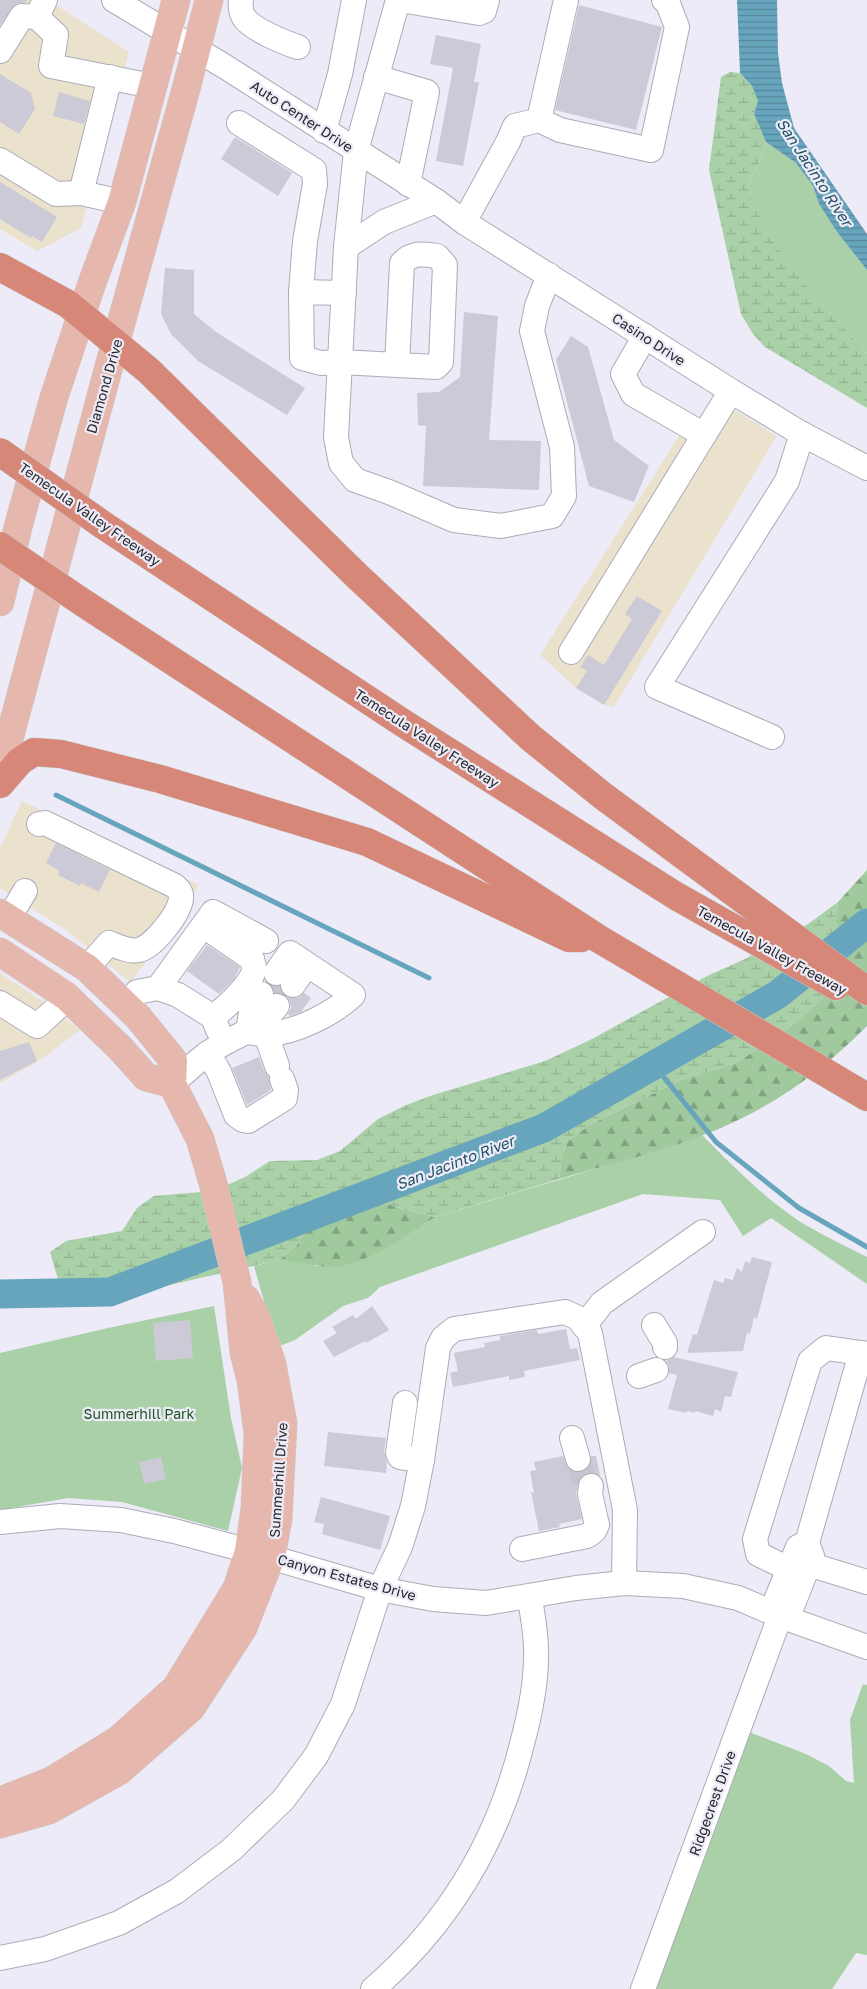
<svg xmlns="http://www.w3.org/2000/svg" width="867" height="1989" viewBox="0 0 867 1989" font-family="'Golos Text',sans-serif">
	<defs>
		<pattern id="forest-firs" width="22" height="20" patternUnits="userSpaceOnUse" patternTransform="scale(1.25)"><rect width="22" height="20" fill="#a0c99e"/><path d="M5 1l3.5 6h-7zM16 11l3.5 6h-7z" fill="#82a381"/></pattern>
		<pattern id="wetland-marsh" width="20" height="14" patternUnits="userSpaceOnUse" patternTransform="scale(1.25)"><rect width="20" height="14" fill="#a9d0a7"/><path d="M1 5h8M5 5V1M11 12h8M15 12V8" fill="none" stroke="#91b390"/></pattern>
		<pattern id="water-rules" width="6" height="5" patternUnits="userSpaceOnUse" patternTransform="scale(1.25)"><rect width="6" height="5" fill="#67a5bd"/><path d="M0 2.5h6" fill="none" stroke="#55869a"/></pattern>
	</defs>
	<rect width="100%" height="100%" fill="#ecebf7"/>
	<g fill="#ebe2cd">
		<polygon points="0,0 48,0 129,52 81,228 37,251 0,229"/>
		<polygon points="714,397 777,436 614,707 604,705 576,688 540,655 683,430 692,434"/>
		<polygon points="22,801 199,885 169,933 130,982 67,931 0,888 0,848"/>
		<polygon points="0,973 47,1004 80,1030 39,1061 0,1083"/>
	</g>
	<g fill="#a9d0a7">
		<path d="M 766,142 L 796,163 L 813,186 L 819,204 L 837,232 L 867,270 L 867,353 C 822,303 764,249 748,183 L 759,164 Z"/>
		<path d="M 702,1135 C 733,1166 771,1205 809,1227 C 828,1238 848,1247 867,1257 L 867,1284 L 771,1218 L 743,1236 L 720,1200 L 643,1194 L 380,1287 L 368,1298 L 343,1306 L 295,1340 L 277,1347 L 254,1266 L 279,1260 L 300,1261 L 316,1266 L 411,1233 L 435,1217 L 635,1157 Z"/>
		<polygon points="214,1306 231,1418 242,1468 228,1531 122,1502 68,1498 0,1510 0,1353 108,1328"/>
		<polygon points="863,1684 867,1685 867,1955 856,1953 832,1989 649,1989 741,1729 806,1754 829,1766 846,1781 854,1783 850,1720"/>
	</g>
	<g fill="url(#forest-firs)">
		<path d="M 867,870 L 867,1026 C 836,1057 801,1086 763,1107 C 701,1143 627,1159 559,1179 L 562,1155 L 568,1141 L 589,1125 L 681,1080 L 736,1063 L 790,1027 L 822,999 L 845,944 L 835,921 L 838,902 Z"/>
		<path d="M 349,1190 L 405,1210 L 435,1217 C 408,1235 372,1261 340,1266 C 322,1269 297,1261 279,1260 L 296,1246 L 318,1210 L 330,1195 Z"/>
	</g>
	<g fill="url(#wetland-marsh)">
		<path d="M 730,72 L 740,73 L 752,86 L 758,101 L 754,114 L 766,142 L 759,164 L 748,183 C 764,248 823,304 867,353 L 867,408 L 765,347 L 753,334 L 741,314 L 709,170 L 721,77 Z"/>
		<polygon points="838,902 835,921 845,944 843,974 822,999 790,1027 736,1063 681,1080 589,1125 568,1141 562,1155 559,1179 435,1217 405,1210 349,1190 330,1195 318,1210 296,1246 279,1260 95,1302 76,1303 62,1293 50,1252 66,1241 122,1231 137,1208 154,1196 201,1192 225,1186 245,1177 270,1161 317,1160 340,1151 378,1119 404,1106 430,1096 545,1061 590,1040 709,975 743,960 808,924"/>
	</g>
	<polygon fill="url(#water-rules)" points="737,0 777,0 778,53 782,83 794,128 867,234 867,270 837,232 819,204 813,186 796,163 766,142 754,114 758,101 752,86 740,73"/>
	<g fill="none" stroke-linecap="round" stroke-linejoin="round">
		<g stroke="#67a5bd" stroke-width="5">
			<polyline points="56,795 429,978"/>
			<polyline points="654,1065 716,1142 799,1208 867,1247"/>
		</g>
		<polyline stroke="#67a5bd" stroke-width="29" points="0,1294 110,1292 544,1128 777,995 867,923"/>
	</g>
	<g fill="#cbcad6">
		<polygon points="0,0 28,0 26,2 15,4 0,25"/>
		<polygon points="579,5 662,27 636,130 555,110"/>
		<polygon points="436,35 481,44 474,82 479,82 463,166 436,161 453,68 430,64"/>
		<polygon points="0,74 31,93 35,109 19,134 0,122"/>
		<polygon points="59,92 90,101 84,124 53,116"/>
		<polygon points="235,137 292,173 278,196 221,159"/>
		<polygon points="0,182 57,217 42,242 32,236 31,238 0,219"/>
		<polygon points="165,268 194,270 194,314 216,332 305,388 287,415 198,361 171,334 161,314"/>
		<polygon points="464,312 498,316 489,440 541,441 539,490 423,486 426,426 418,425 417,393 439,392 460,377"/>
		<polygon points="571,336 588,347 614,440 649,466 634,502 589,486 556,360"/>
		<polygon points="637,596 662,611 604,705 576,688 587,671 580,667 588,655 604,665 632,619 625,614"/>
		<polygon points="56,843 110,870 99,892 81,883 80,886 58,875 58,870 46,863"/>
		<polygon points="207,945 240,967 234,979 219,994 187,971"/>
		<polygon points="304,993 311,998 301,1012 290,1016 288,1014 291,1008 290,1002 287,997 298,998"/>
		<polygon points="29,1042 37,1061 0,1080 0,1051"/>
		<polygon points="259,1057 264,1070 269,1077 271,1090 247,1105 232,1068"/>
		<polygon points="752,1257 772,1262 757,1319 754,1317 750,1334 747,1333 743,1351 687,1353 693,1334 697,1335 714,1280 723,1283 725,1278 733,1280 737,1268 742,1272 745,1261 750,1263"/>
		<polygon points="372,1306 389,1330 366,1343 365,1341 334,1357 323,1341 337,1333 332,1327 353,1315 356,1319"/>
		<polygon points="190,1320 193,1358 156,1361 153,1323"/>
		<polygon points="566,1329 570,1349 577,1348 580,1360 524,1371 525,1377 509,1380 509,1376 453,1387 450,1373 458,1371 454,1353 485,1347 484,1343 500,1340 500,1336 536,1330 539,1334"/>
		<polygon points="674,1357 738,1372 731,1397 725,1396 721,1412 715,1409 713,1416 695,1411 695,1413 687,1411 686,1413 668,1409 677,1375 669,1373 669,1366 666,1361"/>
		<polygon points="328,1432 386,1438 384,1451 387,1462 386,1473 324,1466"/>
		<polygon points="563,1456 568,1468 575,1472 582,1472 588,1469 591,1463 591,1456 596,1456 600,1476 592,1472 585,1474 580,1478 576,1493 582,1519 559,1524 560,1527 539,1531 531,1492 534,1493 530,1471 536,1470 534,1462"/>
		<polygon points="161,1457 166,1479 144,1484 139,1462"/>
		<polygon points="321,1497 390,1516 380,1550 322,1534 324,1524 314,1522"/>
	</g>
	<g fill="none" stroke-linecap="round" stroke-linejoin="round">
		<g stroke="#c5c4cf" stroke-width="24" stroke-dasharray="24 12" stroke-linecap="butt">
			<polyline points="269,1000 284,979"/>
			<polyline points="578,1459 586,1487"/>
		</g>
		<g stroke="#acacb7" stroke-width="26">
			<g id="minor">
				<polyline points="45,0 37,17 56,35 51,66 152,86"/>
				<polyline points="114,0 224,66 436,201 464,222 731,391 802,434 867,468"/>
				<path d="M 241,0 C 240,6 241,14 245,19 C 254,30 285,43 298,47"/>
				<polyline points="398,0 356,151 346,247 336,437 341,463 355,480 389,492 454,520 501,526 552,516 564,496 562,447 532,331 537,306 549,275"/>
				<polyline points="400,0 479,13 484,11 487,0"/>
				<polyline points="0,51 22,16 37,17"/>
				<polyline points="376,77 427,92 408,184"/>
				<polyline points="539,120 560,130 651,150 677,27 667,1 664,0"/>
				<polyline points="239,123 314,170 315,184 305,241 301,292"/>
				<polyline points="324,131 340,74 354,0"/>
				<polyline points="0,160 56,194 81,193 122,202"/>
				<polyline points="81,193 110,77"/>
				<polyline points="464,222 508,142 515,126 539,120 566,0"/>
				<polyline points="346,247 384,222 436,201"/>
				<path d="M 344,293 L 301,292 L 302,358 L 321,363 L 340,362 L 436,367 L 441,362 L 445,265 L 437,256 C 423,254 413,252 402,263 L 397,365"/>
				<polyline points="645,336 623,374 633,394 704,435"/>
				<polyline points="571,652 731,391"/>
				<polyline points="772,737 657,687 787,481 802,434"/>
				<path d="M 39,824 L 45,823 L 175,886 C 179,890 182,893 181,899 C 179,914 154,946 139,950 C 129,952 119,947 109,943 L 87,968"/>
				<polyline points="9,918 25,891"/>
				<path d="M 204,926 L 252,959 C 252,962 254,964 254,967 C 255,982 224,1009 213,1017"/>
				<polyline points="293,985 307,965"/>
				<polyline points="158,988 213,912 266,941"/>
				<polyline points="0,1003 37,1026 59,1006 66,996"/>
				<polyline points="128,1007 137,992 158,988 178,995 213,1017 218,1030"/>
				<path d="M 248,1032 C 254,1033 261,1035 268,1034 C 295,1033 333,1014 353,995 L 290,953 L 276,973"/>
				<polyline points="248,1032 252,1006 261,994"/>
				<polyline points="266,1034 277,1066"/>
				<polyline points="208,1053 219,1072 236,1115 243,1120 248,1121 253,1118 285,1098 286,1090 282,1079"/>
				<path d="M 172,1084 C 183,1074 195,1063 207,1054 C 233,1035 256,1033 277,1006"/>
				<polyline points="654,1325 665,1343 665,1347"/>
				<polyline points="584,1326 602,1303 703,1232"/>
				<polyline points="639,1376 656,1370"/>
				<polyline points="405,1403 398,1453 400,1457 422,1460"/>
				<polyline points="572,1438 578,1459"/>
				<polyline points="0,1522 60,1516 121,1520 174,1531 249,1551 380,1589 433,1599 486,1603 576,1588 624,1583 683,1586 738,1598 780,1616 867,1647"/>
				<polyline points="807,1543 861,1353"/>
				<polyline points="522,1549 587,1536 594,1531 597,1525 590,1494 591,1486"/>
				<polyline points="808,1564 867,1582"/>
				<polyline points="789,1569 758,1554 755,1539 810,1361 826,1348 867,1354"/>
				<polyline points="771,1612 798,1547 807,1543 812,1556 787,1619"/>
				<polyline points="0,1958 45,1949 119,1923 177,1891 231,1850 283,1800 316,1756 343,1704 380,1589 400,1547 413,1506 422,1460 438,1348 443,1338 454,1329 565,1312 578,1318 590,1333 625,1510 624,1583"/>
				<path d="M 373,1989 C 451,1922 499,1839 523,1740 C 531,1710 537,1680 536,1649 C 536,1632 532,1614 530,1597"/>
				<polyline points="643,1989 780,1616"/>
			</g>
		</g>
		<g stroke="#cccccd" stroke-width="29">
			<g id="major">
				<polyline points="0,602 18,527 54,397 92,283 122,202 176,0"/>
				<polyline points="0,773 105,381 186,89 209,0"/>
				<polyline points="0,913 87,968 138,1017 173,1060 172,1084 200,1139 213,1183 237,1282 244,1353 251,1380 258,1434 255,1508 249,1551 237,1588 176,1688 118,1740 51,1781 0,1801"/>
				<polyline points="0,952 66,996 120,1048 146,1077 172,1084"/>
				<polyline points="0,1824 49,1810 119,1771 191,1708 243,1628 271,1557 278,1519 283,1423 272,1364 256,1317 246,1299"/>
			</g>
		</g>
		<g stroke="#cccccd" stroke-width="29">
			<g id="highway">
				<polyline points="0,267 68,304 149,371 358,577 531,738 603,796 867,991"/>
				<polyline points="103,525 403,723 676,896 836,986"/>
				<polyline points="82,602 599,939 867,1097"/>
				<polyline points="0,784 20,761 34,752 61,754 160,779 367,842 569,938 581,938"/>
			</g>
		</g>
		<use href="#minor" stroke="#fff" stroke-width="24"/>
		<use href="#major" stroke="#e6b7ad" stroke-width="28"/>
		<use href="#highway" stroke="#d68777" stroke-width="28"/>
		<g stroke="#cccccd" stroke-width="29" stroke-linecap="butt">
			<g id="highway-bridge">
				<polyline points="0,452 103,525"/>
				<polyline points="0,546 82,602"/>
			</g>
		</g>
		<use href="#highway-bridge" stroke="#d68777" stroke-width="28"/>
	</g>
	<g text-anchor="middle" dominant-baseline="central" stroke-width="4.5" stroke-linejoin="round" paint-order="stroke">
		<g font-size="14" fill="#29292d" stroke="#ecebf7">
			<text transform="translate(302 116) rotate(33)">Auto Center Drive</text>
			<text transform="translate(649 339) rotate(33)">Casino Drive</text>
			<text transform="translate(104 386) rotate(-74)">Diamond Drive</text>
			<text transform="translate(90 514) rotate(35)">Temecula Valley Freeway</text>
			<text transform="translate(427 738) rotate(33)">Temecula Valley Freeway</text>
			<text transform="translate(772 950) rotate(29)">Temecula Valley Freeway</text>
			<text transform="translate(278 1480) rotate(-86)">Summerhill Drive</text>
			<text transform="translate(347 1577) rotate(15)">Canyon Estates Drive</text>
			<text transform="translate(712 1803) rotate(-70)">Ridgecrest Drive</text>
		</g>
		<g font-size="14" fill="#1d541d" stroke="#ecebf7">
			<text x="139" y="1413">Summerhill Park</text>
		</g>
		<g font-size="15" font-style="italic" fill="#1d5163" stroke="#ecebf7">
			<text transform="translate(815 172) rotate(57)">San Jacinto River</text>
			<text transform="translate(455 1162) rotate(-21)">San Jacinto River</text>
		</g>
	</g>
</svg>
